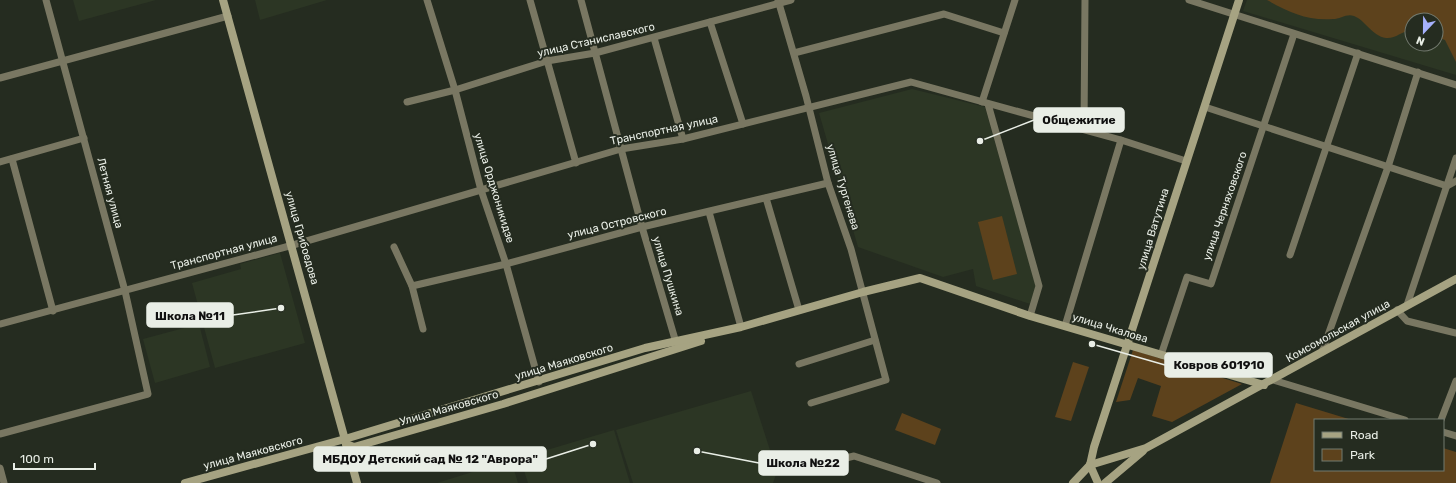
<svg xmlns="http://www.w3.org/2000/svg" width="1456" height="483" viewBox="0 0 1456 483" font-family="Rubik,sans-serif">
	<rect width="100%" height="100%" fill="#252c20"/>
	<g fill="#2c3624" fill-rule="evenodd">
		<polygon points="73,0 156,0 79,21"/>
		<polygon points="255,0 327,0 260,20"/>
		<path d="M 1247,0 L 1456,0 L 1456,75 L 1243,11 ZM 1412,20 L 1436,20 L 1436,44 L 1412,44 Z"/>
		<polygon points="912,89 985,107 1036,286 1030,304 976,286 973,269 943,277 858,247 819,113"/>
		<polygon points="280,253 305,343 215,368 192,283 241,269 240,264"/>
		<polygon points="199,324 210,367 155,383 143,339"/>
		<polygon points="751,391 777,472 773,483 633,483 616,430"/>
		<polygon points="614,430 630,483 528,483 520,458"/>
		<polygon points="511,460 518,483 437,483"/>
	</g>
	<g fill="#5d421c">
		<path d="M 1267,0 L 1456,0 L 1456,62 L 1445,40 L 1436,37 L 1436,20 L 1412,20 L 1412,31 C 1402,30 1396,39 1386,38 C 1372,36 1365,20 1354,16 C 1347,13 1340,19 1333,19 C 1307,21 1289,12 1267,0 Z"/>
		<polygon points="1002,216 1017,274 993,280 978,222"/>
		<polygon points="1133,350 1242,384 1172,422 1152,416 1161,386 1138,378 1130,400 1116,402"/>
		<polygon points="1073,362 1089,367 1071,421 1055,417"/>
		<polygon points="1296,403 1352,420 1315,420 1315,470 1443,470 1443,448 1456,452 1456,483 1270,483"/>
		<polygon points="902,413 941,429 935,445 895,430"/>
	</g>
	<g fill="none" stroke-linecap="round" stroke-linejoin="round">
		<g stroke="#797762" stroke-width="7">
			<polyline points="427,0 455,90 481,190 506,264 539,382"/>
			<polyline points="530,0 576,163"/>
			<polyline points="581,0 642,227 677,346"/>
			<polyline points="778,0 806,96 828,183 851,249 886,380 811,403"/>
			<polyline points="1189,0 1456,85"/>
			<polyline points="710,22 743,124"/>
			<polyline points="654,38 683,139"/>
			<polyline points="794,53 944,14 1004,33"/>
			<polyline points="0,78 228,16"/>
			<polyline points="407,102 455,90 547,61 595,53 791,0"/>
			<polyline points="982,102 1015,0"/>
			<polyline points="988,104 1039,286 1030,316"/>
			<polyline points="1205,107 1447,186 1456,181"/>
			<polyline points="1084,129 1085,0"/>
			<polyline points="12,159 53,311"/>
			<polyline points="0,162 84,138"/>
			<polyline points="766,198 799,310"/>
			<polyline points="709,212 741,327"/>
			<polyline points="394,247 412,286 423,329"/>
			<polyline points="1290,255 1358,53"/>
			<polyline points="412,286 506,264 642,227 828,183"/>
			<polyline points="1407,305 1456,158"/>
			<polyline points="1397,310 1407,321 1456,333"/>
			<polyline points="0,324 293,245 621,149 683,139 911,82 1121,140 1186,161"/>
			<polyline points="1065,326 1121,140"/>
			<polyline points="1322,352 1388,167 1418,72"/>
			<polyline points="1161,355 1187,277 1211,284 1294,34"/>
			<polyline points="799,364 875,340"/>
			<polyline points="1273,380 1405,420"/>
			<polyline points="1441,420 1456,381"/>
			<polyline points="1443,432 1456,436"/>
			<polyline points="0,434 148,394 125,291 46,0"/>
			<polyline points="815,466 854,456 937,483"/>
			<polyline points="0,468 4,483"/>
		</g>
		<g stroke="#a6a382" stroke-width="8">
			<polyline points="223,0 357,483"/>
			<polyline points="346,444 354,447 503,404 701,341"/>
			<polyline points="1090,465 1094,447 1239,0"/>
			<polyline points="1090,465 1098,483"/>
			<polyline points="185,483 345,439 645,348 741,327 863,292 920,278 1030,316 1264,385"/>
			<polyline points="1073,483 1090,465 1146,448 1456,279"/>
			<polyline points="1105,483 1143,451"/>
		</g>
	</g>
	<g text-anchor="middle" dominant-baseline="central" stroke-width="4" stroke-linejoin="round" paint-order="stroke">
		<g font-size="11" fill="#e9eee6" stroke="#252c20">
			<text transform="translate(596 40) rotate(-13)">улица Станиславского</text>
			<text transform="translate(664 130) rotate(-12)">Транспортная улица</text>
			<text transform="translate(843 187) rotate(73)">улица Тургенева</text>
			<text transform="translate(494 188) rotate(73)">улица Орджоникидзе</text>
			<text transform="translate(110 193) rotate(75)">Летняя улица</text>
			<text transform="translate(1225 206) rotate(-71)">улица Черняховского</text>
			<text transform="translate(617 223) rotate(-14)">улица Островского</text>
			<text transform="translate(1153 229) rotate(-73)">улица Ватутина</text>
			<text transform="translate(302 238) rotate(74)">улица Грибоедова</text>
			<text transform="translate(224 252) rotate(-15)">Транспортная улица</text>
			<text transform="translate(668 276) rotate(73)">улица Пушкина</text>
			<text transform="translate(1110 328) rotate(17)">улица Чкалова</text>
			<text transform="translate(1338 331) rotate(-29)">Комсомольская улица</text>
			<text transform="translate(564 362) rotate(-17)">улица Маяковского</text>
			<text transform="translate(449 408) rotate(-16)">Улица Маяковского</text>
			<text transform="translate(253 453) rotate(-15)">улица Маяковского</text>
		</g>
	</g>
	<path fill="none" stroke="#e9eee6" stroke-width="1.5" d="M980 141L1034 120M281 308L233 315M1092 344L1165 365M593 444L546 459M697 451L759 463"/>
	<g fill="#e9eee6" stroke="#252c20" stroke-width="1.5">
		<circle cx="980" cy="141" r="4"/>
		<circle cx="281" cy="308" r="4"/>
		<circle cx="1092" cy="344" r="4"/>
		<circle cx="593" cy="444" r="4"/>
		<circle cx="697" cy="451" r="4"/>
	</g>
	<g fill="#e9eee6" stroke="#e9eee6" stroke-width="1.5">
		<rect x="1034" y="108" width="90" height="24" rx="4"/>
		<rect x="147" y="303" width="86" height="24" rx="4"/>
		<rect x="1165" y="353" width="107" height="24" rx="4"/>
		<rect x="314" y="447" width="232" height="24" rx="4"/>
		<rect x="759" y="451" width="89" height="24" rx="4"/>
	</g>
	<g font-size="12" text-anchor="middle" font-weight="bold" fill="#111">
		<text x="1079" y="124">Общежитие</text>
		<text x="190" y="320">Школа №11</text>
		<text x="1219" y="369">Ковров 601910</text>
		<text x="430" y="463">МБДОУ Детский сад № 12 "Аврора"</text>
		<text x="803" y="467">Школа №22</text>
	</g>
	<rect x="1314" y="419" width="130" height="52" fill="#252c20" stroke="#737a6f"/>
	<rect x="1322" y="432" width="20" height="6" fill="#a6a382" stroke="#737a6f"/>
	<text x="1350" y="439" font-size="12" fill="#e9eee6">Road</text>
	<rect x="1322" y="449" width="20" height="12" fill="#5d421c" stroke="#737a6f"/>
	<text x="1350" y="459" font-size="12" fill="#e9eee6">Park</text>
	<g transform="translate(1424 32) rotate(202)"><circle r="19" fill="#252c20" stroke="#737a6f"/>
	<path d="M0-3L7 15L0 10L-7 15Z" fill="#a6b1fc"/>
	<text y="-6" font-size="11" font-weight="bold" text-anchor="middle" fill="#e9eee6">N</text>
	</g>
	<path d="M14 463v6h81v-6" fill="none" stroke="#e9eee6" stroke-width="2"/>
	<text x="20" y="463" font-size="12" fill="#e9eee6" stroke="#252c20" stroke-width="3" paint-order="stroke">100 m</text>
</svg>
